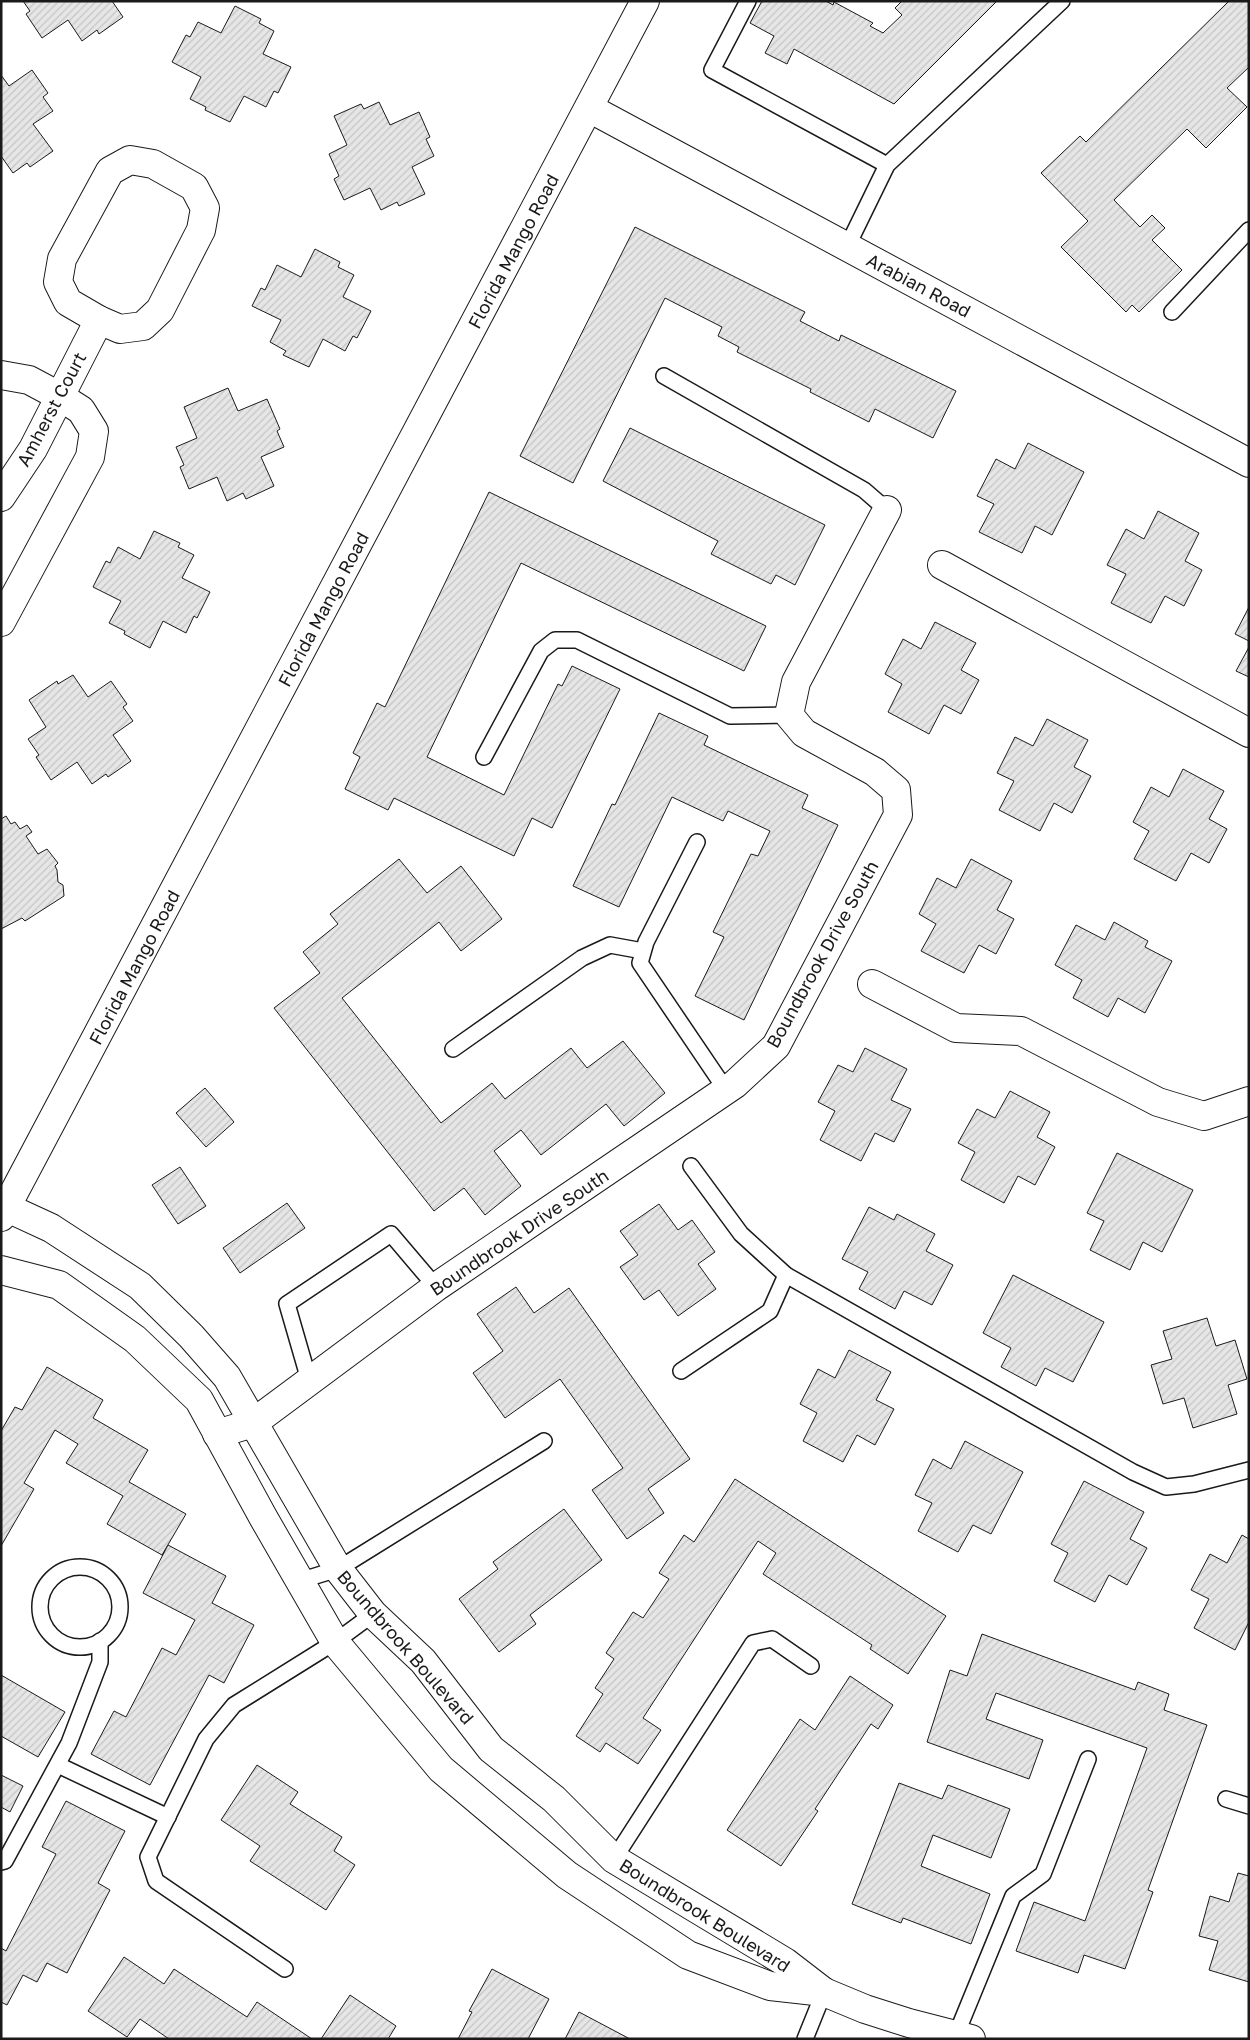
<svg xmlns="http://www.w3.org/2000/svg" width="1250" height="2040" viewBox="0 0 1250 2040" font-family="'Golos Text',sans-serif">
	<defs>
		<pattern id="building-hatch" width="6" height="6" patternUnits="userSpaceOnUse" patternTransform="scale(1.25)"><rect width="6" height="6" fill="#e6e6e6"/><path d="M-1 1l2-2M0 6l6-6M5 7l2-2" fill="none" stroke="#c5c5c5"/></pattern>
	</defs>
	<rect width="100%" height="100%" fill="#fff"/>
	<g fill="url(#building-hatch)" stroke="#1a1a1a">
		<polygon points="23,1 112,1 123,17 99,34 97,30 82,41 68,20 42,38 26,14 30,11"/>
		<polygon points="762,1 826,1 833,5 834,2 873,23 870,26 883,33 902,15 895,8 902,1 997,1 894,104 794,49 787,64 765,53 774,36 750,23"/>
		<polygon points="1229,1 1249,1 1249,67 1227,88 1247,107 1206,148 1187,129 1114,200 1140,227 1152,215 1165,228 1152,240 1182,270 1139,312 1132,305 1126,312 1061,247 1088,221 1041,173 1080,136 1086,142"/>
		<polygon points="235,6 261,19 259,23 274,31 263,54 291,67 278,93 274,91 266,107 244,96 230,122 205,110 206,107 190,99 201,77 172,62 186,35 190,37 198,22 221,33"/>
		<polygon points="32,70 48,93 43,97 53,111 33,124 53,151 30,167 27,163 13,173 1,156 1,75 9,86"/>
		<polygon points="379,102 390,125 419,112 430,137 426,139 434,156 412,167 425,194 399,206 397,202 381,210 370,188 344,200 334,179 339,176 329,154 347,145 334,116 361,104 364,109"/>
		<polygon points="635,227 805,312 800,321 839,341 841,335 956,391 933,438 875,409 869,422 810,392 811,389 737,352 739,347 718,336 722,327 665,298 573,483 520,456"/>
		<polygon points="315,249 340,262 338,267 354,275 343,297 371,311 357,338 353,336 345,351 323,339 309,367 283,355 286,351 270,342 281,320 252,306 261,288 265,290 277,265 301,277"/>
		<polygon points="228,388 238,411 267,399 280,429 277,431 284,447 261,457 274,486 246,499 243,493 227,501 217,477 189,489 180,467 184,465 176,447 197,438 184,407"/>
		<polygon points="630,428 825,525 795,585 776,575 771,584 711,554 718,541 603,481"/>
		<polygon points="1028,443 1084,472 1052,535 1035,526 1022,553 979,532 994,504 977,496 996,459 1015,469"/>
		<polygon points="489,492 766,626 744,671 521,563 427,757 504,795 558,684 562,686 572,666 620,689 552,828 532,818 514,856 394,798 388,810 345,789 360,757 353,753 377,703 385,707"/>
		<polygon points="1158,511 1199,533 1185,561 1202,570 1184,606 1165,596 1151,623 1111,603 1126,574 1107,565 1126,529 1144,539"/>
		<polygon points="154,531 180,543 178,547 194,555 182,578 210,592 197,618 194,616 186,633 163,621 150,648 124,634 125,631 109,623 121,601 93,587 106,561 110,563 118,547 140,559"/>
		<polygon points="1249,607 1249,641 1235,634"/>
		<polygon points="935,622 976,643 961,670 979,680 961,714 944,705 929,734 888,712 902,684 885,674 903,639 921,649"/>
		<polygon points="1249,647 1249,677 1236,671"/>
		<polygon points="73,675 88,697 111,681 127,704 123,707 133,721 113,735 131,761 108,777 106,774 92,784 77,762 51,780 36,757 39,755 28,739 46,727 29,700 57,681 58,684"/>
		<polygon points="659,713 708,736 704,745 808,795 802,808 838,825 744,1020 695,996 724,937 713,932 751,854 758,856 770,831 728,811 723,821 672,797 619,907 573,886 612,804 615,805"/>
		<polygon points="1047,719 1088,740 1074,767 1091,776 1072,813 1054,803 1040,831 999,810 1014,781 997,773 1015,737 1033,746"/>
		<polygon points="1183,769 1224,791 1209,819 1227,829 1209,863 1191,853 1176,881 1134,859 1149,831 1133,822 1151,787 1169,797"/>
		<polygon points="6,816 11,824 15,822 20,829 27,825 32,832 26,836 38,854 47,849 58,863 55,866 57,870 58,882 63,885 64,896 25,921 22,918 1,929 1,819"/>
		<polygon points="399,859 427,893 461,866 502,919 461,951 439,922 342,998 441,1123 492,1083 505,1099 571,1048 587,1068 623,1041 665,1093 624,1126 606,1104 541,1155 521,1130 494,1151 521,1186 485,1215 464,1188 434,1211 274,1008 320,973 303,952 338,924 330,914"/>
		<polygon points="971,859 1012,881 997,910 1014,919 996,954 979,945 964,973 921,951 936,924 919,914 937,878 956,888"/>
		<polygon points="1114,922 1148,941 1145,947 1172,961 1145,1013 1118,998 1108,1017 1073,998 1082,980 1055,965 1076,925 1105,940"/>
		<polygon points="865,1048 907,1069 891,1100 911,1109 894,1142 875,1133 861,1161 820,1140 835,1111 818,1102 838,1065 853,1072"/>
		<polygon points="205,1088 234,1122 206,1147 176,1113"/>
		<polygon points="1010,1091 1050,1112 1037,1137 1055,1147 1035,1185 1018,1176 1004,1203 961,1180 975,1152 958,1143 977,1109 995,1118"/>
		<polygon points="1117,1153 1193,1190 1162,1252 1143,1242 1130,1270 1090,1250 1104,1221 1087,1213"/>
		<polygon points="180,1167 206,1206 178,1224 152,1185"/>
		<polygon points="287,1203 305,1228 240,1273 223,1248"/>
		<polygon points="659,1204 678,1230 692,1220 715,1252 698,1264 716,1289 678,1316 659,1290 644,1300 620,1267 638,1255 620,1231"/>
		<polygon points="869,1207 894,1220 897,1214 935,1234 926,1251 953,1265 932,1305 904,1291 895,1309 859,1289 868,1272 842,1259"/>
		<polygon points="1013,1275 1104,1322 1073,1382 1045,1368 1036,1386 1001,1367 1011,1348 983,1333"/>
		<polygon points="516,1287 534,1313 569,1288 690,1459 648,1489 664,1513 627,1539 592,1490 623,1468 560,1379 505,1418 473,1373 503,1351 477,1314"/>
		<polygon points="1207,1318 1216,1346 1235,1340 1247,1379 1228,1385 1237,1414 1193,1428 1184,1398 1163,1404 1151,1365 1172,1359 1163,1331"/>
		<polygon points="849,1350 891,1372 876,1400 894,1409 875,1445 857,1435 843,1462 803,1441 817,1413 800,1404 818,1369 835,1378"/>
		<polygon points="47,1367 103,1400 93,1418 148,1450 129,1482 186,1514 162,1555 107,1524 123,1496 66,1463 78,1444 55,1430 24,1483 34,1489 1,1546 1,1431 15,1407 22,1410"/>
		<polygon points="965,1441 1023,1472 991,1534 973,1525 958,1552 918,1531 932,1503 915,1495 933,1459 951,1469"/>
		<polygon points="735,1479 946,1616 908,1674 870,1649 872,1645 763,1574 776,1553 758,1541 643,1718 661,1730 638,1764 606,1743 600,1752 576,1736 603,1694 595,1688 614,1659 606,1653 633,1612 643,1618 669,1579 659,1573 684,1535 694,1542"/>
		<polygon points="1084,1481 1144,1512 1130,1539 1147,1548 1127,1585 1109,1575 1095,1602 1054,1581 1068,1553 1051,1544"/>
		<polygon points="564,1509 602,1560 530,1615 536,1624 499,1652 459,1599 498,1569 493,1562"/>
		<polygon points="1242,1535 1249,1539 1249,1622 1235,1650 1194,1628 1209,1599 1191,1590 1210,1554 1227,1563"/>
		<polygon points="168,1545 226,1576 212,1603 254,1625 224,1683 209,1675 150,1785 91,1754 114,1711 126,1717 162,1648 176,1655 195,1620 143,1593"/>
		<polygon points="982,1634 1135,1690 1138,1682 1169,1694 1164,1710 1207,1725 1148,1890 1153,1892 1125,1969 1084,1955 1078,1973 1016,1951 1034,1902 1085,1921 1147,1748 996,1693 986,1719 1043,1740 1029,1779 927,1742 950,1670 967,1676"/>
		<polygon points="1,1675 65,1712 38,1757 1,1736"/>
		<polygon points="850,1676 893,1705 878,1729 871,1724 815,1809 818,1811 781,1866 727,1830 800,1719 815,1730"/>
		<polygon points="257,1765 298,1792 290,1804 342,1837 334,1851 355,1865 326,1910 250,1861 260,1846 221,1820"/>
		<polygon points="1,1775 23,1786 10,1812 1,1807"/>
		<polygon points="899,1783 942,1799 948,1785 1010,1809 991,1858 933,1835 921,1866 990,1894 971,1944 903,1918 901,1923 852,1904"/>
		<polygon points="66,1801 125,1831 98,1883 110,1890 67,1973 47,1963 37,1982 23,1975 7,2005 1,2002 1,1948 6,1951 56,1854 42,1847"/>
		<polygon points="1238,1873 1249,1876 1249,1982 1209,1970 1218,1941 1199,1936 1210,1896 1229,1902"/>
		<polygon points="124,1957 164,1984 174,1969 247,2017 257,2002 312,2039 169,2039 140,2019 127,2037 88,2011"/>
		<polygon points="492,1969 549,1999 528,2039 458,2039 472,2012 469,2011"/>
		<polygon points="350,1995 396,2026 388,2039 321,2039"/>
		<polygon points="579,2012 630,2039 565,2039"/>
	</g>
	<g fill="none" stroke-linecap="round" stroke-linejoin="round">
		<g stroke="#1a1a1a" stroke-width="18">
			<g id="service">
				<polyline points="748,1 712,70 887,165"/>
				<polyline points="847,247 887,165 1062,1"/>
				<polyline points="1172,312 1249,230"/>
				<polyline points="664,376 864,490 887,510"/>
				<polyline points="484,757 541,651 555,640 577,640 730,716 789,715"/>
				<polyline points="697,842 646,942 640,963 726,1090"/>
				<polyline points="453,1049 582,958 610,945 643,951"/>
				<polyline points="691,1166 741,1234 786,1275 1133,1472 1166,1487 1194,1484 1249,1470"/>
				<polyline points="681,1371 770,1311 786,1275"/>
				<polyline points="309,1380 287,1304 391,1234 436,1287"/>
				<circle cx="80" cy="1607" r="40"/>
				<polyline points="299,1581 338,1569 544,1441"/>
				<polyline points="58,1765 168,1817"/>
				<polyline points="1226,1799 1249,1806"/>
				<polyline points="614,1859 753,1643 772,1639 811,1666"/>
				<polyline points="1,1862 5,1861 69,1743 100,1662 100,1641"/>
				<polyline points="285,1969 156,1881 148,1857 206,1739 234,1705 335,1642 373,1614"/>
				<polyline points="956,2035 1013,1896 1043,1874 1088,1759"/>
				<polyline points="805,2039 824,1992"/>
			</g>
		</g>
		<g stroke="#1a1a1a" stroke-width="30">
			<g id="minor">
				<polyline points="589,108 1249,463"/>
				<polygon points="130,160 153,164 194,187 205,208 201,230 160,310 143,326 120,329 99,320 68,302 58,282 62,259 110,171"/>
				<polyline points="1,375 29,380 59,396 81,410 94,431 90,457 1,622"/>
				<polyline points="1,497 33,449 99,320"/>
				<polyline points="942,565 1249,733"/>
				<polyline points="872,984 956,1028 1021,1031 1158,1102 1204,1116 1249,1101"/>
				<polyline points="1,1205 51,1228 140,1286 191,1336 227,1377 338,1569 373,1614 423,1661 491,1749 554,1799 614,1859 785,1962 824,1992 865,2009 909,2023 971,2039"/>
				<polyline points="1,1270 59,1285 135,1339 199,1400 263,1517 335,1642 441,1769 567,1875 688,1955 770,1986 824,1992"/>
				<polyline points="217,1434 253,1423 436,1287 735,1084 776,1046 898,815 896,790 875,772 804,733 789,715 796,682 887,510"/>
			</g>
		</g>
		<g stroke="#1a1a1a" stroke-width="30">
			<polyline id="tertiary" points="1,1217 645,1"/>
		</g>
		<use href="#service" stroke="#fff" stroke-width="15"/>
		<use href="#minor" stroke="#fff" stroke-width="28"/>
		<use href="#tertiary" stroke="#fff" stroke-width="28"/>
	</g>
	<g text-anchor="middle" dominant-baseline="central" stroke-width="4" stroke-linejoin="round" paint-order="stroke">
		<g font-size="18" fill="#1a1a1a" stroke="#fff">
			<text transform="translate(513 251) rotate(-62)">Florida Mango Road</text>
			<text transform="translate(919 285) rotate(28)">Arabian Road</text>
			<text transform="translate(51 409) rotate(-62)">Amherst Court</text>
			<text transform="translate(323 609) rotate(-62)">Florida Mango Road</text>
			<text transform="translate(822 954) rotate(-61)">Boundbrook Drive South</text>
			<text transform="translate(134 967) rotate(-62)">Florida Mango Road</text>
			<text transform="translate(519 1232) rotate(-34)">Boundbrook Drive South</text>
			<text transform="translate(406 1647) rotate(49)">Boundbrook Boulevard</text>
			<text transform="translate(705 1915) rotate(32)">Boundbrook Boulevard</text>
		</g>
	</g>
	<rect width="1250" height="2040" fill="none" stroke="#1a1a1a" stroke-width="5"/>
</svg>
